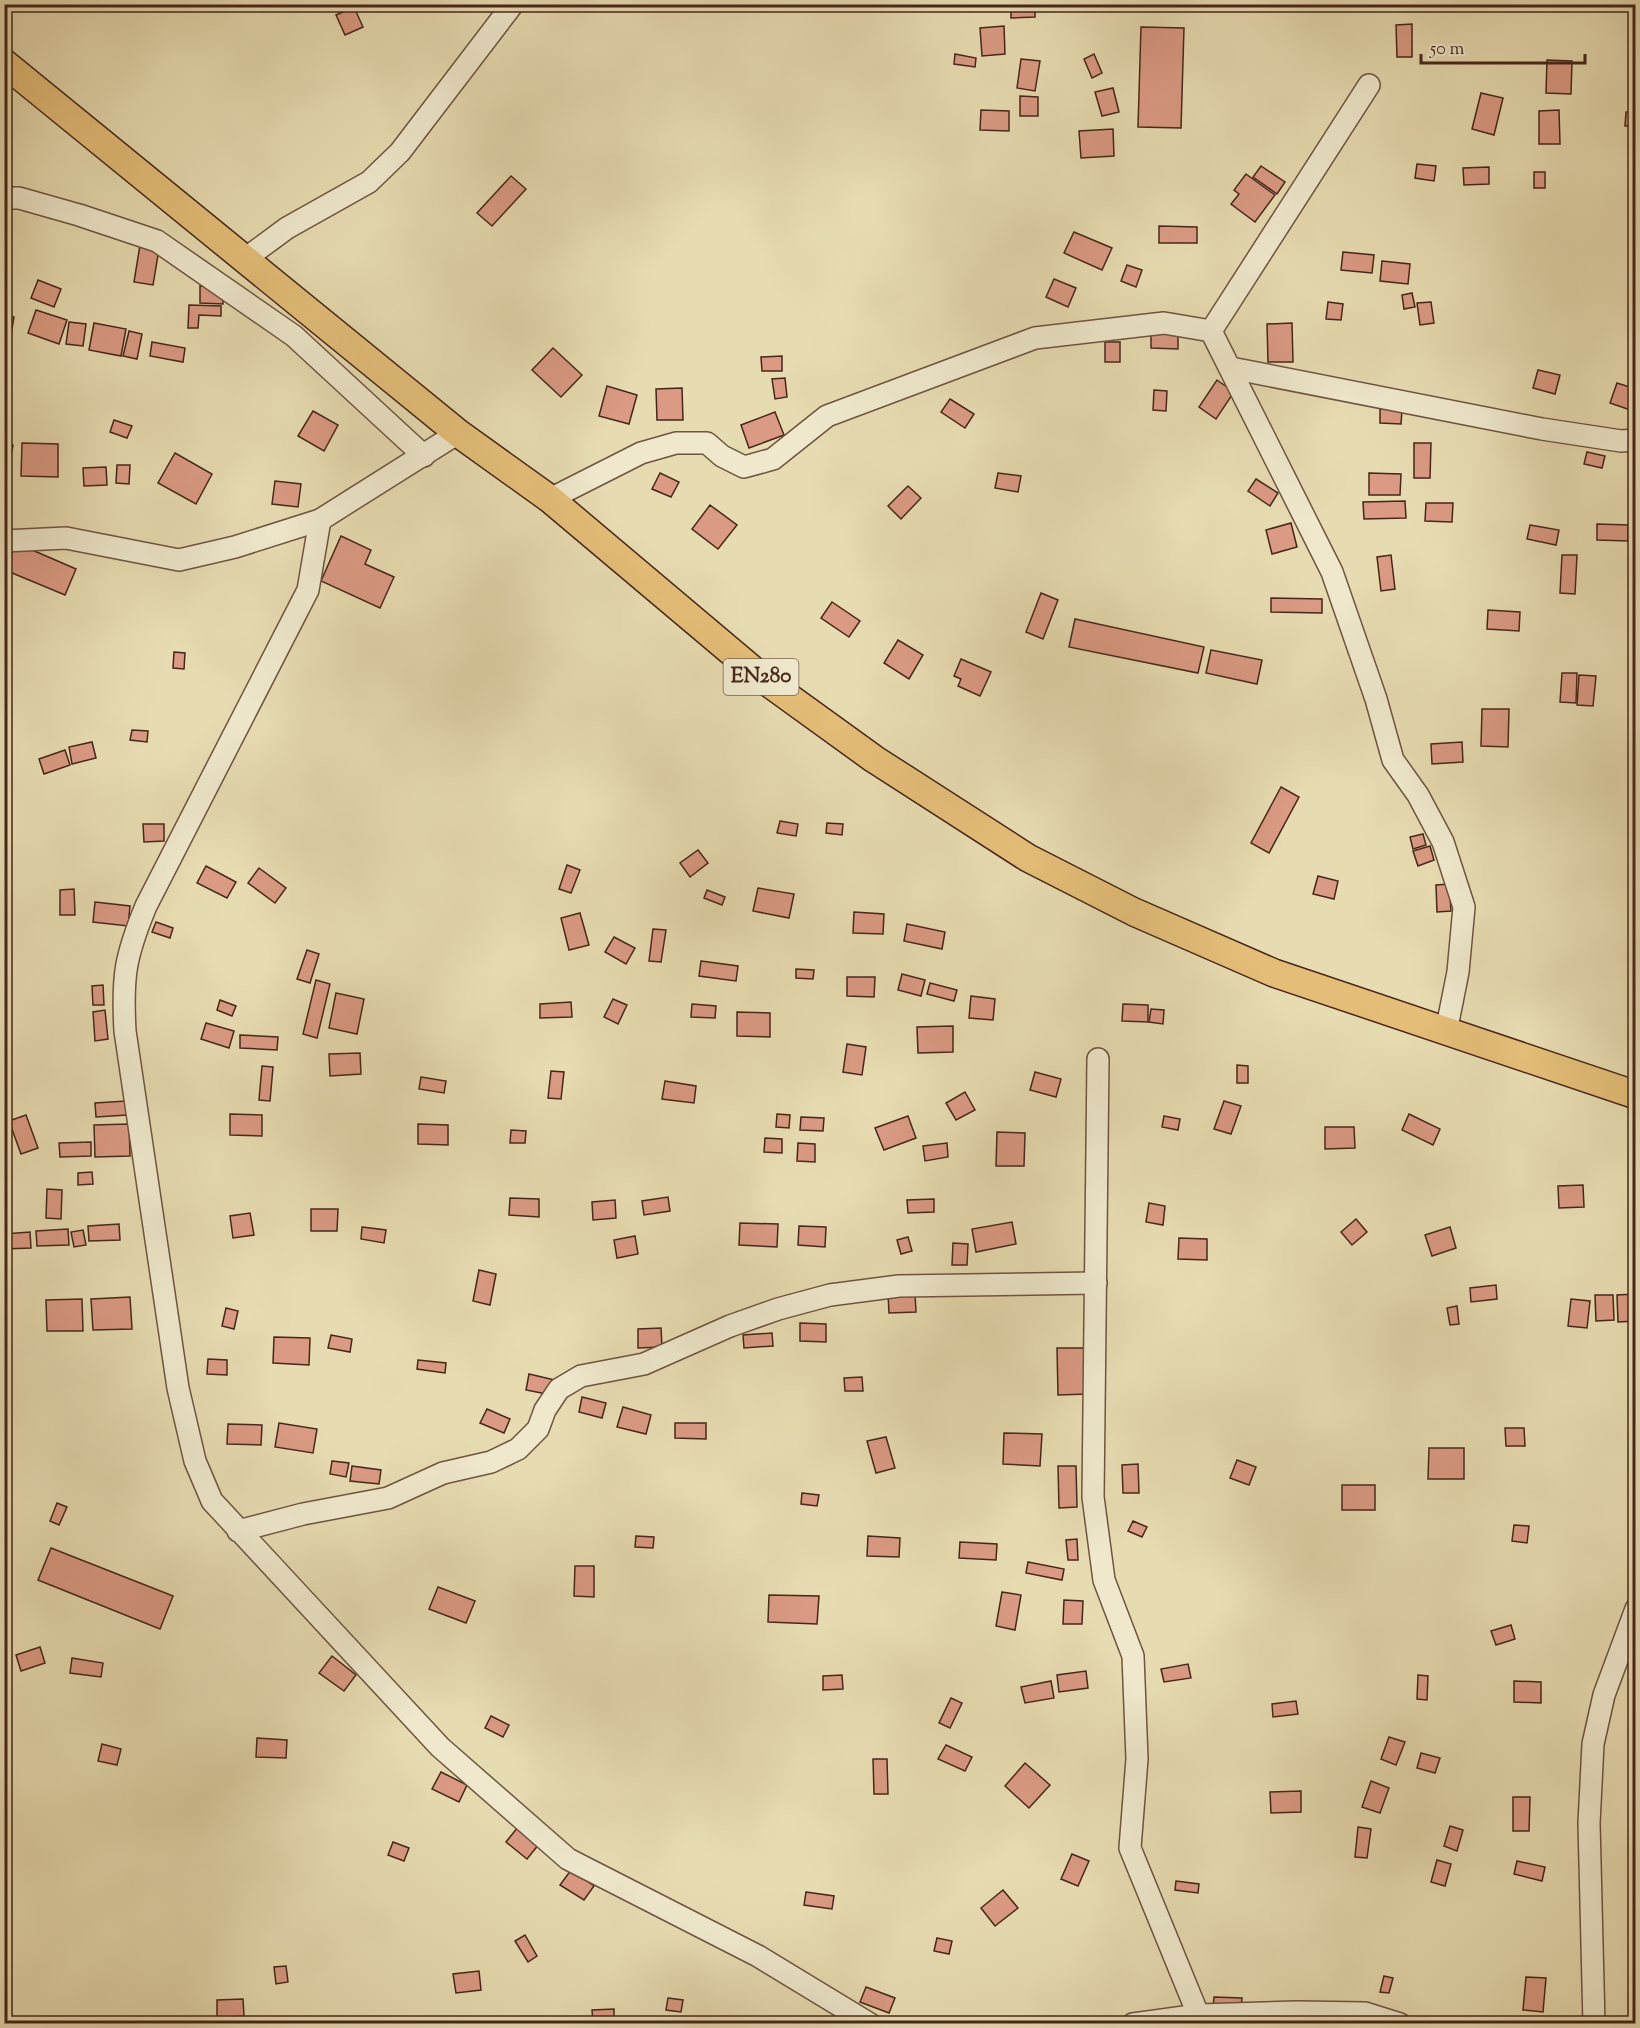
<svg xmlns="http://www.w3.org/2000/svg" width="1640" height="2028" viewBox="0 0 1640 2028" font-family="'Sorts Mill Goudy',serif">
	<rect width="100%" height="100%" fill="#e7dbb1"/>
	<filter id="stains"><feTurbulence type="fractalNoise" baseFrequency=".00333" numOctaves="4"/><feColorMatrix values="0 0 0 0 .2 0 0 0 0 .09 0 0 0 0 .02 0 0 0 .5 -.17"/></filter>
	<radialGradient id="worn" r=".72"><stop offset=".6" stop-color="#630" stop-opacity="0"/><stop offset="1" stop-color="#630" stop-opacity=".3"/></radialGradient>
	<g fill="#da9a83" stroke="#47271a" stroke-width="1.5">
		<polygon points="1011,4 1035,4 1035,17 1011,18"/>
		<polygon points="354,7 363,27 345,35 336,15"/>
		<polygon points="1412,24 1412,57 1397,57 1396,25"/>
		<polygon points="1004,26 1005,54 982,56 980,28"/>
		<polygon points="1141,27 1184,28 1181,128 1138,127"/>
		<polygon points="955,54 976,58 975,67 954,64"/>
		<polygon points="1094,54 1102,73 1092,78 1084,59"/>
		<polygon points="1021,59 1040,61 1035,91 1017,88"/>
		<polygon points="1547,60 1572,61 1571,94 1546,93"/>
		<polygon points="1113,88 1119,112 1102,116 1095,92"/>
		<polygon points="1481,93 1503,98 1494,135 1472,129"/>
		<polygon points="1020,96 1038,97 1038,116 1020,116"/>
		<polygon points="981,110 1009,111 1009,131 980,130"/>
		<polygon points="1559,110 1560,144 1539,144 1539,111"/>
		<polygon points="1626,112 1636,112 1636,126 1625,126"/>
		<polygon points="1113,129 1114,156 1081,158 1079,131"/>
		<polygon points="1417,164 1436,166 1434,181 1415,178"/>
		<polygon points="1261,166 1285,182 1277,194 1253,177"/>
		<polygon points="1489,167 1489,184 1464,185 1463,168"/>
		<rect x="1534" y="172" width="11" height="16"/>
		<polygon points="1246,174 1275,195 1255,222 1231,204 1239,194 1234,190"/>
		<polygon points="511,176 526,189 492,226 477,213"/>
		<polygon points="1159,226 1197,227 1197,243 1159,243"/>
		<polygon points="1074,232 1112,248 1102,270 1064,253"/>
		<polygon points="140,245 159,249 153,285 134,282"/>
		<polygon points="1343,252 1374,255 1372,273 1341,270"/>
		<polygon points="1382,261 1410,264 1408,284 1380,281"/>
		<polygon points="1127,265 1142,270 1136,287 1121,281"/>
		<polygon points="1054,279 1076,288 1068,307 1046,297"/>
		<polygon points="38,280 61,289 54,307 31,298"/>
		<polygon points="200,286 223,287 223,304 200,303"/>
		<polygon points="1412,293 1415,307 1404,309 1402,295"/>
		<polygon points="1328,302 1343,304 1341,320 1326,319"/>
		<polygon points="1431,302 1434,323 1420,325 1417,303"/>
		<polygon points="189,305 221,306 221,316 199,315 198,328 188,328"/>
		<polygon points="36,310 67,320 59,344 28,333"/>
		<polygon points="4,315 14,317 11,335 4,334"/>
		<polygon points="69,322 86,324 83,346 66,344"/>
		<polygon points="94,323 126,329 121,356 89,350"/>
		<polygon points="1292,323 1293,362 1268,362 1267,324"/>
		<polygon points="129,331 142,334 137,359 123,356"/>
		<polygon points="1151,333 1178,334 1178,349 1151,348"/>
		<polygon points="152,342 185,348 183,362 150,356"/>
		<rect x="1105" y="342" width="15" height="20"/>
		<polygon points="553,348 582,375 561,397 532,370"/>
		<polygon points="782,356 782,371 762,371 761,357"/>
		<polygon points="1538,370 1560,375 1555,394 1533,388"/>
		<polygon points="785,378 787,397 775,399 772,379"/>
		<polygon points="1217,380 1234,392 1216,419 1199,407"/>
		<polygon points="1617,383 1636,389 1636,412 1610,403"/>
		<polygon points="607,386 637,395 629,424 599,416"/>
		<polygon points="682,388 683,420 657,420 656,389"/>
		<polygon points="1154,390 1167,391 1166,411 1153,410"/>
		<polygon points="950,399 974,414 965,428 941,412"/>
		<polygon points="1380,409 1402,410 1401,424 1380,423"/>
		<polygon points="313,411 338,425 324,451 298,436"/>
		<polygon points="775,412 784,435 749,448 741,425"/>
		<polygon points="114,420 132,426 127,438 110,432"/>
		<polygon points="22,443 58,444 58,477 21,476"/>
		<polygon points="1414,443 1431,443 1430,478 1414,478"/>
		<polygon points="4,444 13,445 11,457 4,456"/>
		<polygon points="1587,452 1605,456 1602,468 1584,464"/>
		<polygon points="175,453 212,474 196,504 158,483"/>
		<polygon points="117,465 130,465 129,484 116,483"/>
		<polygon points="106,467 107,485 84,486 83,468"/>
		<polygon points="660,473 679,482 671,497 652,489"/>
		<polygon points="998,473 1021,476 1018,492 995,488"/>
		<polygon points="1369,473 1401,474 1400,495 1369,495"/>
		<polygon points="1256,479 1278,493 1270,506 1248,491"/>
		<polygon points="275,481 301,484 298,507 272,504"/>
		<polygon points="908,486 921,498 901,519 888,506"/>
		<polygon points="1405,501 1406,518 1364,519 1363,502"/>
		<polygon points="1426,503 1453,503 1452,522 1425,521"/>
		<polygon points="710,505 737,525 718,549 692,529"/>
		<polygon points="1291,523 1297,547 1272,554 1266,530"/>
		<polygon points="1597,524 1628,525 1628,541 1597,540"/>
		<polygon points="1530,525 1559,530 1556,545 1527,539"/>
		<polygon points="341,536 371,550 365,564 394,577 380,608 321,581"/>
		<polygon points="16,543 76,569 65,595 5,570"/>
		<polygon points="1391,555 1395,589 1381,591 1377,557"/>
		<polygon points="1562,555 1577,555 1575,594 1560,593"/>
		<polygon points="1041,593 1058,600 1043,639 1026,632"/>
		<polygon points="1271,598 1322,599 1322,613 1271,612"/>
		<polygon points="832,602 860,621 849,637 821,618"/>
		<polygon points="1488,610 1520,612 1519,631 1487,629"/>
		<polygon points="1075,619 1204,647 1198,673 1069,647"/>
		<polygon points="898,640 923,655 909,679 884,663"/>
		<polygon points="1211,650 1262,660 1257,684 1206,673"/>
		<polygon points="174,652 185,653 184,669 173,668"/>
		<polygon points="961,659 991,672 980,696 958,686 961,679 954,676"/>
		<polygon points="1562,673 1577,673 1576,703 1560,702"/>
		<polygon points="1579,675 1596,676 1593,706 1577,705"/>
		<polygon points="1482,709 1509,709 1508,747 1481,746"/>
		<polygon points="132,730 148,731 147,742 130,740"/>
		<polygon points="92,742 96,758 72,764 69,747"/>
		<polygon points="1462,742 1463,762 1432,764 1431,744"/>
		<polygon points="65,750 70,765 44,774 39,759"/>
		<polygon points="1281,787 1299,797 1269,853 1251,843"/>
		<polygon points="780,821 798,824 796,836 777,833"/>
		<polygon points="827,823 843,824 842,835 826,833"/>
		<polygon points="143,824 164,824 164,841 144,842"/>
		<polygon points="1423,834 1426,845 1413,849 1410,837"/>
		<polygon points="1430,846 1434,860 1418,866 1413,851"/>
		<polygon points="698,850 708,863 690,877 680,863"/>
		<polygon points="567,865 580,870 571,893 559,889"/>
		<polygon points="206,866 236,882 227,898 197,883"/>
		<polygon points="259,868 286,888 275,903 248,883"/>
		<polygon points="1318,876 1338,881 1334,899 1313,894"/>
		<polygon points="1449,884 1451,911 1437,912 1436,885"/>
		<polygon points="758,888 794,894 789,918 753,911"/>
		<polygon points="74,889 75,915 60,915 60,890"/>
		<polygon points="707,890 725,897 722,905 704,898"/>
		<polygon points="95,902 130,906 128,926 93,922"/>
		<polygon points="854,912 884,914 883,934 853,933"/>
		<polygon points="580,913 589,945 569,950 561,918"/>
		<polygon points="156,922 173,928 170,938 152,932"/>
		<polygon points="907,924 945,932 942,949 904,941"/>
		<polygon points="653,929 666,930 661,962 649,961"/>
		<polygon points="614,937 635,948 626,964 605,952"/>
		<polygon points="307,950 319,954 310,983 297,979"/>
		<polygon points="701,961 738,966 736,981 699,976"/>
		<polygon points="796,969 814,970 813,979 796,978"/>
		<polygon points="902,974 925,980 921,996 898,990"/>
		<polygon points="847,977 875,977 874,997 847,996"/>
		<polygon points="316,980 330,984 317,1038 303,1034"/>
		<polygon points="930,983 957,990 954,1001 927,994"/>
		<polygon points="103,985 104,1005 93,1005 92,986"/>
		<polygon points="336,993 364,999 357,1034 329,1028"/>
		<polygon points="971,996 995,999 993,1020 969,1018"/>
		<polygon points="613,999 627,1005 618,1024 604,1017"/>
		<polygon points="220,1000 236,1006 232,1016 217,1010"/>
		<polygon points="571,1002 572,1017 540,1018 540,1004"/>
		<polygon points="692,1004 716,1006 715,1018 691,1017"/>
		<polygon points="1123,1004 1148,1005 1148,1022 1122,1021"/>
		<polygon points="1151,1009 1164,1010 1163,1024 1149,1022"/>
		<polygon points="105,1010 108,1039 95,1041 93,1012"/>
		<polygon points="737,1012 770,1013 770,1037 737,1036"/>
		<polygon points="206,1023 234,1031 229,1048 201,1039"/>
		<polygon points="953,1026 953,1052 918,1053 917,1027"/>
		<polygon points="240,1035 278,1037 277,1050 240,1048"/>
		<polygon points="847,1044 866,1047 862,1075 843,1072"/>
		<polygon points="360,1053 361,1074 330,1076 329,1054"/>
		<polygon points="1237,1065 1248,1066 1248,1083 1237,1083"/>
		<polygon points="262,1066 273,1067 270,1101 259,1100"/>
		<polygon points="551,1071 564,1072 561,1099 548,1098"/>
		<polygon points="1035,1072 1061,1079 1056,1097 1030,1090"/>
		<polygon points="421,1077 446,1081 444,1093 419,1089"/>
		<polygon points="665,1081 696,1086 694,1103 662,1099"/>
		<polygon points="965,1092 975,1110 956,1120 946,1103"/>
		<polygon points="126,1101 127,1115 96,1117 95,1103"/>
		<polygon points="1224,1101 1241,1106 1231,1134 1214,1129"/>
		<polygon points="230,1114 262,1115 262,1136 230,1135"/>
		<polygon points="777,1114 790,1115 789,1128 776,1127"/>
		<polygon points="1409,1114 1440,1129 1433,1145 1402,1130"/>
		<polygon points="26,1115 38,1148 21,1154 9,1121"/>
		<polygon points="908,1116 916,1138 884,1150 875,1128"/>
		<polygon points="1164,1116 1180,1119 1178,1130 1162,1127"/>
		<polygon points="801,1117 824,1118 823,1131 800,1130"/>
		<polygon points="129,1124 130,1156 95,1157 94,1125"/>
		<polygon points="418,1124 448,1125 448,1145 418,1144"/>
		<polygon points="1325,1127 1354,1127 1355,1148 1325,1149"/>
		<polygon points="511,1130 526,1131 525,1143 510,1143"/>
		<polygon points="997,1132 1025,1133 1024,1166 996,1166"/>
		<polygon points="765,1138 782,1139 782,1153 764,1152"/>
		<polygon points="91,1142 91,1156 60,1157 59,1143"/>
		<polygon points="798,1143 815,1144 815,1162 797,1161"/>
		<polygon points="947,1143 948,1157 925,1161 923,1146"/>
		<polygon points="92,1172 93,1184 78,1185 78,1173"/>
		<polygon points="1583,1185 1584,1207 1559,1208 1558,1186"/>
		<polygon points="47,1189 62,1190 61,1219 46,1218"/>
		<polygon points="668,1197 670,1211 644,1215 642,1201"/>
		<polygon points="510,1198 539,1199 539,1217 509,1215"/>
		<polygon points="934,1199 934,1212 908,1213 907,1200"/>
		<polygon points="615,1200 616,1218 593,1220 592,1202"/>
		<polygon points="1149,1203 1165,1206 1163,1225 1146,1222"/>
		<polygon points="311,1209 338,1209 337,1231 311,1231"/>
		<polygon points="250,1213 254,1235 233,1238 230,1216"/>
		<polygon points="1356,1219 1367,1232 1352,1245 1341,1232"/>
		<polygon points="1012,1222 1016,1244 976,1252 972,1229"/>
		<polygon points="740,1223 778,1224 777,1247 739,1245"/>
		<polygon points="119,1224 120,1240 89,1241 88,1226"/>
		<polygon points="799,1226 826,1227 825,1247 798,1245"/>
		<polygon points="362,1227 386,1230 384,1243 361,1239"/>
		<polygon points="1450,1227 1456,1248 1432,1256 1425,1235"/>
		<polygon points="68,1229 69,1245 37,1246 36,1231"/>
		<polygon points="83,1230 86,1245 74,1247 71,1232"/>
		<polygon points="30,1232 31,1248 4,1249 4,1234"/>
		<polygon points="635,1236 638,1254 617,1258 614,1240"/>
		<polygon points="908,1237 912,1251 901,1254 897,1240"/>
		<polygon points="1179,1238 1207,1239 1207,1260 1178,1259"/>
		<polygon points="953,1243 968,1244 967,1265 952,1265"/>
		<polygon points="479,1270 496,1274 490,1305 473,1301"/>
		<polygon points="1496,1285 1497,1299 1471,1302 1470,1288"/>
		<polygon points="915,1293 916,1312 889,1313 888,1294"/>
		<polygon points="1635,1294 1636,1321 1618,1322 1617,1295"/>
		<polygon points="1595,1295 1613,1295 1614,1320 1596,1321"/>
		<polygon points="130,1297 132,1329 93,1330 91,1299"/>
		<polygon points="82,1299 83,1331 47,1331 46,1300"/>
		<polygon points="1571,1299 1590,1301 1587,1328 1568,1326"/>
		<polygon points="1457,1306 1459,1324 1450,1325 1447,1308"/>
		<polygon points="226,1308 238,1311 234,1329 222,1326"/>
		<polygon points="800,1323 826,1324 826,1342 800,1341"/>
		<polygon points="661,1328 662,1347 638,1348 638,1329"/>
		<polygon points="772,1333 773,1346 744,1348 743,1335"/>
		<polygon points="331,1335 352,1339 350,1352 328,1348"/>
		<polygon points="274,1337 310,1338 309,1365 273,1363"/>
		<polygon points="1057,1348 1086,1348 1087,1394 1058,1395"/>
		<polygon points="208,1359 227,1360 227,1375 207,1374"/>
		<polygon points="418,1360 446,1363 445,1373 417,1369"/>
		<polygon points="529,1374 555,1380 552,1395 526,1390"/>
		<polygon points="862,1377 863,1391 845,1391 844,1378"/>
		<polygon points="582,1397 606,1403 602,1418 579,1412"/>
		<polygon points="623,1407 651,1415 646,1434 617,1427"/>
		<polygon points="487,1409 510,1419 504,1433 480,1423"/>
		<polygon points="279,1423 317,1429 313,1453 275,1447"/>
		<polygon points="675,1423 706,1423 706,1439 675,1438"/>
		<polygon points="228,1424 262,1425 261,1445 227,1444"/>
		<polygon points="1505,1428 1524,1428 1525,1446 1506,1446"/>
		<polygon points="1004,1433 1042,1434 1040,1466 1003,1464"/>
		<polygon points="886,1437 895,1468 876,1473 867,1441"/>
		<polygon points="1429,1448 1464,1448 1464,1479 1428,1479"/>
		<polygon points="1237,1460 1256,1467 1249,1485 1230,1478"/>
		<polygon points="332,1461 349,1463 346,1477 330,1474"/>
		<polygon points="1138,1464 1139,1493 1123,1493 1122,1465"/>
		<polygon points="352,1466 381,1470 379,1484 350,1481"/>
		<polygon points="1058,1466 1076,1466 1077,1507 1059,1508"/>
		<rect x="1342" y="1485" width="33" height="25"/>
		<polygon points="802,1493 819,1495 817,1506 801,1504"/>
		<polygon points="57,1503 67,1507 59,1525 50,1521"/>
		<polygon points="1133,1521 1147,1527 1142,1537 1128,1531"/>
		<polygon points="1514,1525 1529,1526 1527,1543 1512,1541"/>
		<polygon points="636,1536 654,1537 653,1548 635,1547"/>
		<polygon points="868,1536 900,1538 899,1557 867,1556"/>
		<polygon points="1077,1539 1078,1560 1068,1560 1066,1540"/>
		<polygon points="960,1542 997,1544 996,1560 959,1558"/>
		<polygon points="51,1548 173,1596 160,1629 38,1580"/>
		<polygon points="1028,1562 1064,1569 1062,1580 1026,1573"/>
		<polygon points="575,1566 594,1566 594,1597 574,1596"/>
		<polygon points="438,1587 475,1601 466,1623 429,1609"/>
		<polygon points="1002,1592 1021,1595 1015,1630 996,1626"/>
		<polygon points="769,1595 819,1596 817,1624 768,1622"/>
		<polygon points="1064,1600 1083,1601 1082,1624 1063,1624"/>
		<polygon points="1511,1625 1515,1639 1496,1645 1491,1631"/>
		<polygon points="40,1647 45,1663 21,1671 16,1655"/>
		<polygon points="332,1656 356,1675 344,1691 319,1673"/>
		<polygon points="72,1658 103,1663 101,1677 70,1673"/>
		<polygon points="1188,1664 1191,1678 1164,1682 1161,1669"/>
		<polygon points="1086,1671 1088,1688 1059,1692 1057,1675"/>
		<polygon points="842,1675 843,1689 823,1690 823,1676"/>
		<polygon points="1418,1675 1428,1676 1427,1700 1417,1699"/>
		<polygon points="1051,1681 1054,1698 1025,1703 1021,1687"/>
		<polygon points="1514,1681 1541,1682 1541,1703 1514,1702"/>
		<polygon points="951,1698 962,1703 950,1728 939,1723"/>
		<polygon points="1296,1701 1298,1714 1273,1717 1272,1704"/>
		<polygon points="491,1716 509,1725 503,1737 485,1728"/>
		<polygon points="1389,1737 1405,1742 1396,1765 1381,1759"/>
		<polygon points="257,1738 287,1740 286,1758 256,1757"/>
		<polygon points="102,1744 121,1749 117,1765 98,1761"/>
		<polygon points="946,1745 972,1757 965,1771 938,1759"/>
		<polygon points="1421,1753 1440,1758 1435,1773 1417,1768"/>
		<polygon points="873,1759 887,1759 888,1794 874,1794"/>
		<polygon points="1025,1763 1050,1785 1029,1808 1005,1786"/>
		<polygon points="441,1772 467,1785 459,1802 432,1789"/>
		<polygon points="1371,1781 1389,1788 1380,1813 1362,1807"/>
		<polygon points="1301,1791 1301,1812 1271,1813 1270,1792"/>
		<polygon points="1513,1797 1530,1797 1529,1831 1513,1831"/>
		<polygon points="1450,1826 1463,1830 1457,1851 1444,1846"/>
		<polygon points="518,1827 539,1844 527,1859 506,1842"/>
		<polygon points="1358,1827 1371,1829 1367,1858 1355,1857"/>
		<polygon points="393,1842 409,1848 404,1861 388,1855"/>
		<polygon points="1072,1854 1089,1861 1078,1886 1061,1879"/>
		<polygon points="1437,1860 1451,1864 1445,1886 1431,1882"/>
		<polygon points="1517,1861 1545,1867 1542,1881 1514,1874"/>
		<polygon points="571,1870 594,1886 584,1900 560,1885"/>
		<polygon points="1176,1881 1199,1884 1198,1893 1175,1890"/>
		<polygon points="1003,1890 1018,1908 995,1926 981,1908"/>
		<polygon points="806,1892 834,1896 832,1909 804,1905"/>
		<polygon points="525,1935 537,1956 528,1962 515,1941"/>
		<polygon points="937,1938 952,1941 949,1954 934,1951"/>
		<polygon points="286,1966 288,1982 276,1984 274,1967"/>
		<polygon points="479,1971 481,1990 456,1993 453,1974"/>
		<polygon points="1384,1976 1393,1978 1389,1993 1380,1992"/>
		<polygon points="1526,1977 1546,1978 1543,2012 1523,2010"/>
		<polygon points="866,1987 895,1998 889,2013 860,2002"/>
		<polygon points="1214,1997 1242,1998 1241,2009 1213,2008"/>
		<polygon points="668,1998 683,2000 681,2012 666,2010"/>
		<polygon points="243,1999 244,2016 217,2018 217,2000"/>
		<polygon points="614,2009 614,2024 593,2024 592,2010"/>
	</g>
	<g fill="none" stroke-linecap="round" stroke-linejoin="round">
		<g stroke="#6f5440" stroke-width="24">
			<g id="minor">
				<polyline points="1369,85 1211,331 1332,572 1376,699 1393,760 1418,795 1443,842 1464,907 1458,972 1446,1032"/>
				<polyline points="4,198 19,198 79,215 157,241 294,336 424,456"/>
				<polyline points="245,259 287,228 369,182 400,152 513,4"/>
				<polyline points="1231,368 1542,429 1621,441 1636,440"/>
				<polyline points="550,499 641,453 676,443 707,443 722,456 744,467 773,459 827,416 1035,338 1164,323 1211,331"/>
				<path d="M 320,520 L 308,590 L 146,906 C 125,957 122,976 125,1031 L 178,1388 L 195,1461 L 212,1501 L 440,1747 L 568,1859 L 758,1956 L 870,2024"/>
				<polyline points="4,541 66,538 179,560 235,547 320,520 458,433"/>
				<polyline points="1098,1059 1093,1497 1104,1580 1133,1656 1137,1759 1130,1848 1202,2024"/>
				<polyline points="238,1531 303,1514 388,1498 443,1473 491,1462 518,1449 538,1429 545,1410 559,1389 581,1376 644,1364 730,1326 778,1309 830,1295 899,1286 1096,1283"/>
				<polyline points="1133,2024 1199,2015 1297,2012 1365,2013 1400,2024"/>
				<polyline points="1594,2024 1589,1823 1593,1744 1604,1695 1636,1609"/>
			</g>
		</g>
		<g stroke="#47271a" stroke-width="30">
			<polyline id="major" points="4,63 458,433 550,499 766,681 874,759 1028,858 1134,912 1274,973 1636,1095"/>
		</g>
		<use href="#minor" stroke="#efe8cc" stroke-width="21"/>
		<use href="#major" stroke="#e4be78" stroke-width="27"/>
	</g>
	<g text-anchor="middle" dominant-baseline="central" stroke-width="4.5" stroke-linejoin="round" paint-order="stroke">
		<rect fill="#efe8cc" stroke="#79614f" stroke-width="1.5" x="723.5" y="659" width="75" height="36" rx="4.5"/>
		<g font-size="21" font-weight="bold" fill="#47271a">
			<text x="761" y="677">EN280</text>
		</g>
	</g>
	<rect width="1640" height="2028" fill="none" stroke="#e7dbb1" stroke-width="24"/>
	<rect x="6" y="6" width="1628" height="2016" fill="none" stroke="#47271a" stroke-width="3"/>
	<rect x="12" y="12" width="1616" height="2004" fill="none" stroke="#47271a" stroke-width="1.5"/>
	<path d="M1421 54v9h164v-9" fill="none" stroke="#47271a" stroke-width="3"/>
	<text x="1430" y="54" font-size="18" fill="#47271a" stroke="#efe8cc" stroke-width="4.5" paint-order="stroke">50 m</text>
	<rect width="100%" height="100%" filter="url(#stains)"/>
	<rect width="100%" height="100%" fill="url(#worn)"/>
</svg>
